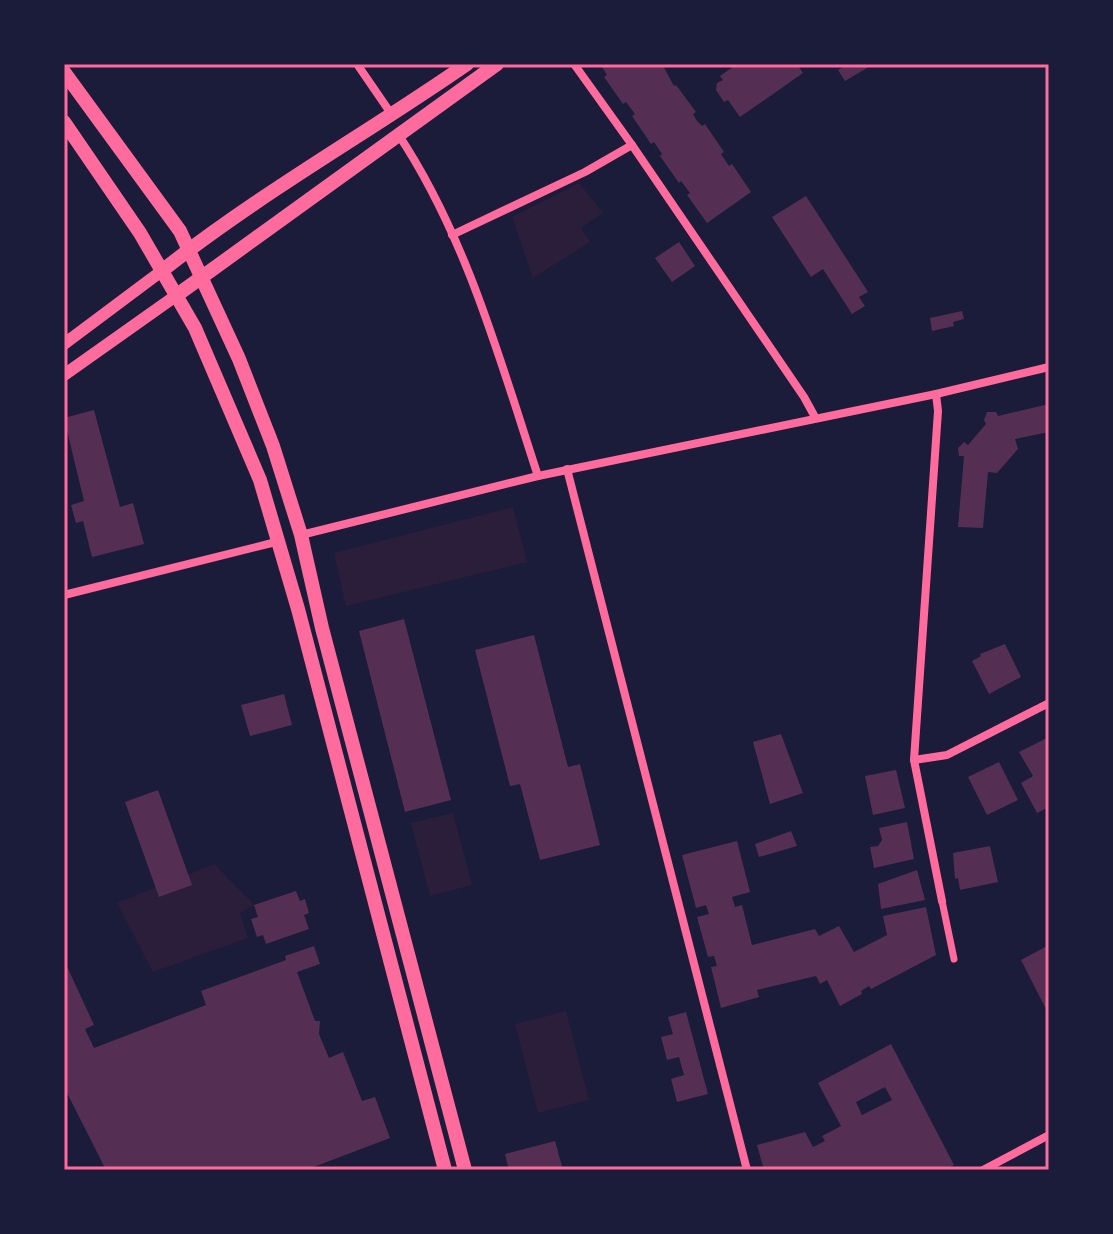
<svg xmlns="http://www.w3.org/2000/svg" width="1113" height="1234" viewBox="0 0 1113 1234" font-family="Rubik,sans-serif">
	<rect width="100%" height="100%" fill="#1b1b3a"/>
	<g fill="#2a1e3b">
		<polygon points="579,183 603,213 581,228 590,242 533,278 512,217"/>
		<polygon points="513,507 527,562 346,606 334,553"/>
		<polygon points="453,813 472,885 430,896 411,823"/>
		<polygon points="214,864 254,905 240,913 248,938 153,972 117,903"/>
		<polygon points="566,1011 589,1100 538,1113 515,1024"/>
	</g>
	<g fill="#542f53" fill-rule="evenodd">
		<polygon points="600,64 662,64 674,86 676,85 696,112 693,114 697,121 702,126 705,124 724,152 721,154 729,166 732,164 751,192 707,223 687,195 690,193 681,181 679,183 660,156 662,154 654,142 651,144 632,116 635,114 626,102 623,104 604,77 607,75"/>
		<polygon points="737,64 797,64 803,73 740,117 728,100 724,102 716,90 717,83 723,80 720,76"/>
		<polygon points="848,64 864,64 867,68 845,81 838,70"/>
		<polygon points="806,196 868,292 859,297 865,306 852,314 823,269 811,277 772,217"/>
		<polygon points="679,242 695,266 672,282 655,258"/>
		<polygon points="962,311 964,319 953,322 954,326 932,331 930,318"/>
		<polygon points="1049,404 1049,432 1015,439 1018,449 997,473 988,472 983,528 958,527 964,456 959,456 958,448 964,442 968,445 986,424 984,420 987,412 996,412 998,416"/>
		<polygon points="94,410 120,507 133,503 144,544 92,557 83,521 76,523 71,505 84,501 64,418"/>
		<polygon points="404,619 451,800 405,812 359,631"/>
		<polygon points="534,635 568,767 580,764 600,845 540,860 520,784 510,786 475,650"/>
		<polygon points="1005,644 1021,677 989,694 972,661 981,656 980,654"/>
		<polygon points="284,694 292,725 250,736 241,705"/>
		<polygon points="781,734 803,793 770,804 753,742"/>
		<polygon points="1049,737 1049,807 1037,813 1021,783 1033,776 1019,752"/>
		<polygon points="999,762 1018,800 987,815 968,777"/>
		<polygon points="896,770 905,808 873,815 865,776"/>
		<polygon points="158,790 192,885 159,897 125,802"/>
		<polygon points="907,822 914,859 874,868 870,847 878,846 882,840 879,828"/>
		<polygon points="791,831 797,846 759,857 755,844"/>
		<polygon points="737,841 750,892 732,897 735,907 742,905 752,945 815,929 819,936 839,926 854,952 887,935 883,916 926,907 936,955 871,989 869,986 861,991 862,994 840,1006 827,980 820,984 816,976 757,990 759,997 721,1008 711,967 717,966 714,956 708,957 697,917 709,914 706,905 696,908 682,855"/>
		<polygon points="990,846 998,882 960,890 958,878 955,879 953,853"/>
		<polygon points="917,870 925,900 881,909 878,884"/>
		<polygon points="296,891 300,901 305,899 309,913 304,915 309,929 266,944 263,935 257,937 251,919 258,917 254,905"/>
		<polygon points="1049,945 1049,1015 1021,960"/>
		<polygon points="314,946 320,964 297,972 315,1021 320,1021 319,1034 329,1058 343,1052 362,1101 375,1097 390,1138 311,1168 312,1170 106,1170 64,1087 64,960 94,1025 85,1029 94,1048 206,1005 201,991 286,960 285,956"/>
		<polygon points="686,1012 708,1094 677,1102 671,1079 684,1075 679,1057 667,1060 661,1037 673,1034 668,1017"/>
		<path d="M 891,1044 L 954,1165 L 945,1170 L 764,1170 L 757,1145 L 805,1132 L 813,1147 L 825,1141 L 822,1136 L 841,1126 L 818,1083 ZM 885,1087 L 892,1100 L 862,1115 L 856,1102 Z"/>
		<polygon points="555,1141 563,1170 509,1170 505,1154"/>
	</g>
	<g fill="none" stroke-linecap="round" stroke-linejoin="round">
		<polyline stroke="#ff6b9d" stroke-width="7" points="942,901 954,959"/>
		<g stroke="#ff6b9d" stroke-width="8">
			<polyline points="357,64 392,115"/>
			<polyline points="574,64 632,145 804,397 815,417"/>
			<path d="M 398,134 C 466,236 500,360 538,476"/>
			<polyline points="452,235 585,172 632,145"/>
			<polyline points="936,394 938,411 914,760 942,901"/>
			<polyline points="567,469 747,1170"/>
			<polyline points="301,535 538,476 936,394 1049,367"/>
			<polyline points="64,595 280,541"/>
			<polyline points="914,760 947,755 1049,703"/>
			<polyline points="983,1170 1049,1135"/>
		</g>
		<g stroke="#ff6b9d" stroke-width="12">
			<polyline points="64,344 163,270"/>
			<polyline points="64,375 177,295"/>
		</g>
		<g stroke="#ff6b9d" stroke-width="14">
			<polyline points="64,72 180,231 239,359 273,446 301,535 322,628 465,1170"/>
			<polyline points="64,122 140,233 195,328 260,480 298,609 445,1170"/>
			<path d="M 163,270 C 259,194 366,134 467,64"/>
			<polyline points="177,295 497,64"/>
		</g>
	</g>
	<rect width="1113" height="1234" fill="none" stroke="#1b1b3a" stroke-width="132"/>
	<rect x="66" y="66" width="981" height="1102" fill="none" stroke="#ff6b9d" stroke-width="3"/>
</svg>
